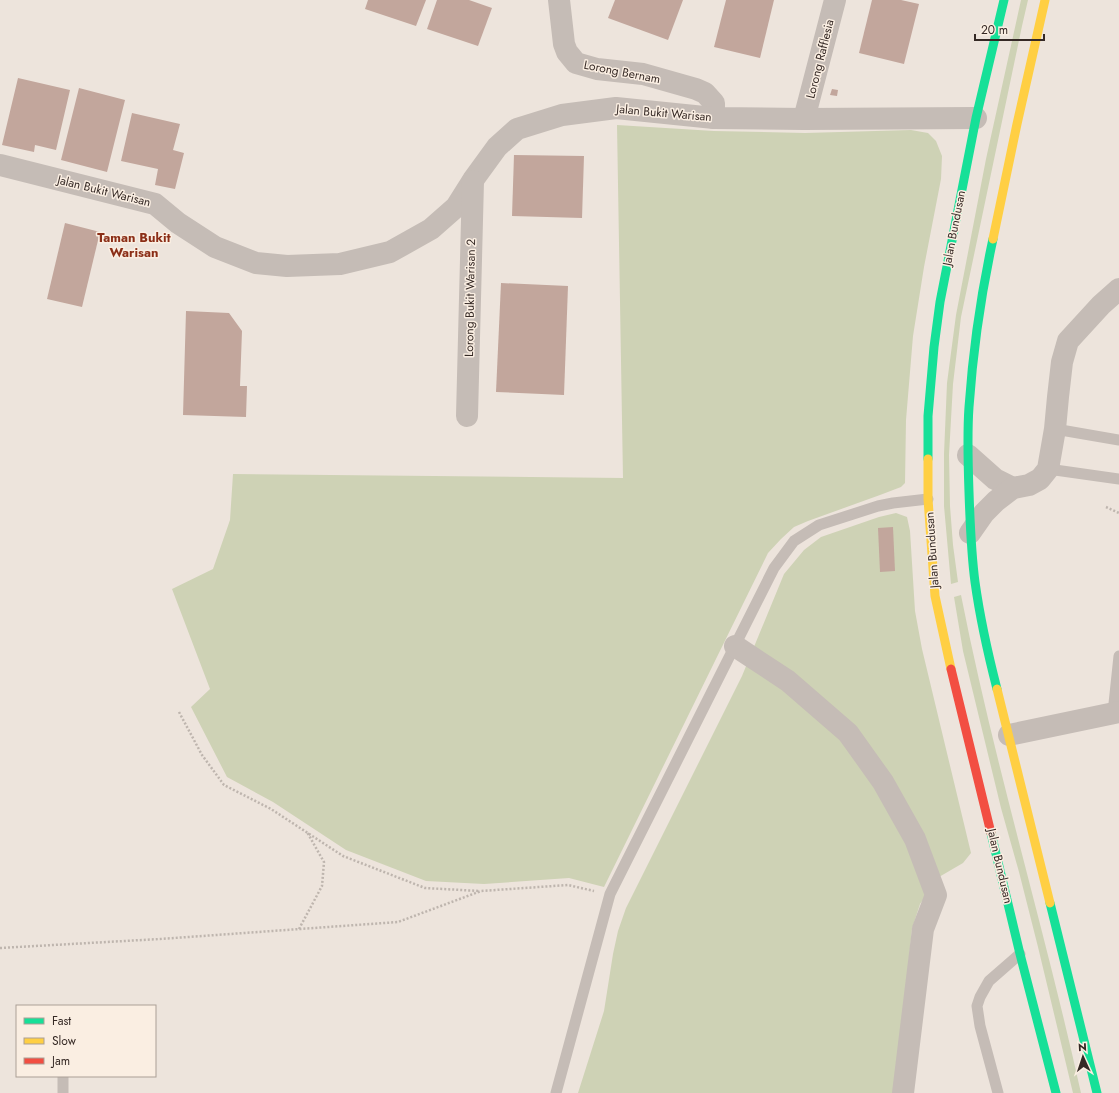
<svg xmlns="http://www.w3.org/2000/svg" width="1119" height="1093" viewBox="0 0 1119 1093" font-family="Jost,sans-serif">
	<rect width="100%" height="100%" fill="#ede4dc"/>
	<g fill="#ced2b5">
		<polygon points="1021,0 1028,0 1022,26 961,317 953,384 949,455 950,506 953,545 958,582 951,584 944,506 944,454 947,383 956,315 986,159"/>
		<polygon points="617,125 714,131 805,133 911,130 928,133 936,141 942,156 941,179 924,267 913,336 906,420 905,483 901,487 880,495 808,521 794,527 781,539 768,553 604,887 569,878 484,884 426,881 346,850 273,802 227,777 191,707 210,689 172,589 213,569 230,520 233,474 623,478"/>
		<polygon points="896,513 907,517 910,531 915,611 922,649 971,853 963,863 939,877 920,904 912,929 895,1093 578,1093 604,1011 613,954 618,931 626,908 742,676 784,574 804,550 821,537 879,517"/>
		<path d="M 961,595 C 994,763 1044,926 1081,1093 L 1073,1093 L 1038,947 L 1019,872 L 1001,808 L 978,713 L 963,651 L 954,597 Z"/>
	</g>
	<g fill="#c2a69c">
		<polygon points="368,0 426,0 416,26 365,9"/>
		<polygon points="437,0 469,0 492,8 478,46 427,29"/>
		<polygon points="615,0 683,0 668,40 608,18"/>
		<polygon points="726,0 774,0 760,58 714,47"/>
		<polygon points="872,0 901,0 919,4 904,64 859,53"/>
		<polygon points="18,78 70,90 56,150 35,145 34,152 2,145"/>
		<polygon points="79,88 125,100 107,172 61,160"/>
		<polygon points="832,89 838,90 837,96 830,95"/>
		<polygon points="132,113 180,124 173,150 184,153 175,189 155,185 158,169 121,161"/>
		<polygon points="514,155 584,156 582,218 512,216"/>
		<polygon points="65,223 100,232 82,307 47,299"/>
		<polygon points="501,283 568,286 564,395 496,392"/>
		<polygon points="186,311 229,313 242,331 240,386 247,386 246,417 183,415"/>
		<polygon points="893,527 895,571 880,572 878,528"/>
	</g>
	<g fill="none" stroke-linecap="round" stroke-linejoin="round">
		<g stroke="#beb5ae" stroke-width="2.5" stroke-dasharray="2 2" stroke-linecap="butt">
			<polyline points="1106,507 1119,513"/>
			<polyline points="179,712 202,755 224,785 271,809 343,856 425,888 479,891"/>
			<polyline points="299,929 322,886 324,862 307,832"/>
			<polyline points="0,948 160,939 398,922 481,891 568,885 594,891"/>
		</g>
		<g stroke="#c5bcb6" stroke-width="11">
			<polyline points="1055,429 1119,440"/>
			<polyline points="1048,469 1119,479"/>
			<polyline points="1113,713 1119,656"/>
			<polyline points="63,1093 63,1076"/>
			<polyline points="556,1093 610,894 774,568 794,541 819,525 878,506 893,503 928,499"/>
			<polyline points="998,1093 980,1026 977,1006 980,997 989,981 1020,954"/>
		</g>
		<g stroke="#c5bcb6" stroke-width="22">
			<polyline points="559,0 564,44 567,52 576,63 597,69 643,74 696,89 705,93 714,103 714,118"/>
			<polyline points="804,119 835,0"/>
			<polyline points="0,165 155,204 178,223 215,247 256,263 287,266 340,264 390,252 431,229 456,207 473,180 497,147 517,129 562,115 616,108 714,118 804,119 976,118"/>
			<polyline points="467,416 473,181"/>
			<polyline points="968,455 995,479 1013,488"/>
			<polyline points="970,533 984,513 996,501 1013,488 1029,485 1040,479 1048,469 1055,429 1058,397 1062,362 1068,341 1101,305 1119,289"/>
			<polyline points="735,646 788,681 848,733 883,782 915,839 936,895 923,929 903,1093"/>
			<polyline points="1009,735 1119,712"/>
		</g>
		<g stroke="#16e098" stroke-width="9">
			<path d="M 993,239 C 981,294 973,350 969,407 C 967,435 968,463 969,492 C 970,522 971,552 975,582 C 980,618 988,654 997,689"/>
			<polyline points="928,459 928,416 934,347 940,302 976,118 1004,0"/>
			<polyline points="991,833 1020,954 1056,1093"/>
			<polyline points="1050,903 1097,1093"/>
		</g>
		<g stroke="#ffcf43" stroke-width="9">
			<polyline points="993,239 1017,124 1045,0"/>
			<polyline points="928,459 928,499 935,596 951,669"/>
			<polyline points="997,689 1050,903"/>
		</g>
		<polyline stroke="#f24e42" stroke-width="9" points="951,669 991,833"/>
	</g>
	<g text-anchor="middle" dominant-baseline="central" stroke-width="3" stroke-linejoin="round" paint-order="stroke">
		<g font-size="12" fill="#352925" stroke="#faeee2">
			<text transform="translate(820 59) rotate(-76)">Lorong Rafflesia</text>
			<text transform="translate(622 72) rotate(11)">Lorong Bernam</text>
			<text transform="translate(664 113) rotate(5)">Jalan Bukit Warisan</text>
			<text transform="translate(104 191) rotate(14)">Jalan Bukit Warisan</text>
			<text transform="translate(954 228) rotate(-79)">Jalan Bundusan</text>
			<text transform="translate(470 298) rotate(-89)">Lorong Bukit Warisan 2</text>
			<text transform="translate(932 550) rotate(-94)">Jalan Bundusan</text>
			<text transform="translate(1000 866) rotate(77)">Jalan Bundusan</text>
		</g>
		<g font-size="13" font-weight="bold" fill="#8b2e17" stroke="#faeee2">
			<text x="134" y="237">Taman Bukit<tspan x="134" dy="15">Warisan</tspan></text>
		</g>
	</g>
	<rect x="16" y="1005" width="140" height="72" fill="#faeee2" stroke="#ab9f96"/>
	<rect x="24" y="1018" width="20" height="6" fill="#16e098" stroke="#ab9f96"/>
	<text x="52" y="1025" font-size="12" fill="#352925">Fast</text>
	<rect x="24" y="1038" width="20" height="6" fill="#ffcf43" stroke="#ab9f96"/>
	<text x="52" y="1045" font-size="12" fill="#352925">Slow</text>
	<rect x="24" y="1058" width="20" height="6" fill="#f24e42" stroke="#ab9f96"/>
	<text x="52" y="1065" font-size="12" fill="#352925">Jam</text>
	<g transform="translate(1083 1057) rotate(357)" stroke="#faeee2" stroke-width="3" paint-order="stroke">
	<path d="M0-3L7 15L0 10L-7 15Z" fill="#352925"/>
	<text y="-6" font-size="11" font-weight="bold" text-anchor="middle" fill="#352925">N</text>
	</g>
	<path d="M975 34v6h69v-6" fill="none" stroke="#352925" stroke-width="2"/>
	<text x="981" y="34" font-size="12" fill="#352925" stroke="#faeee2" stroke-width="3" paint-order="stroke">20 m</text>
</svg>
